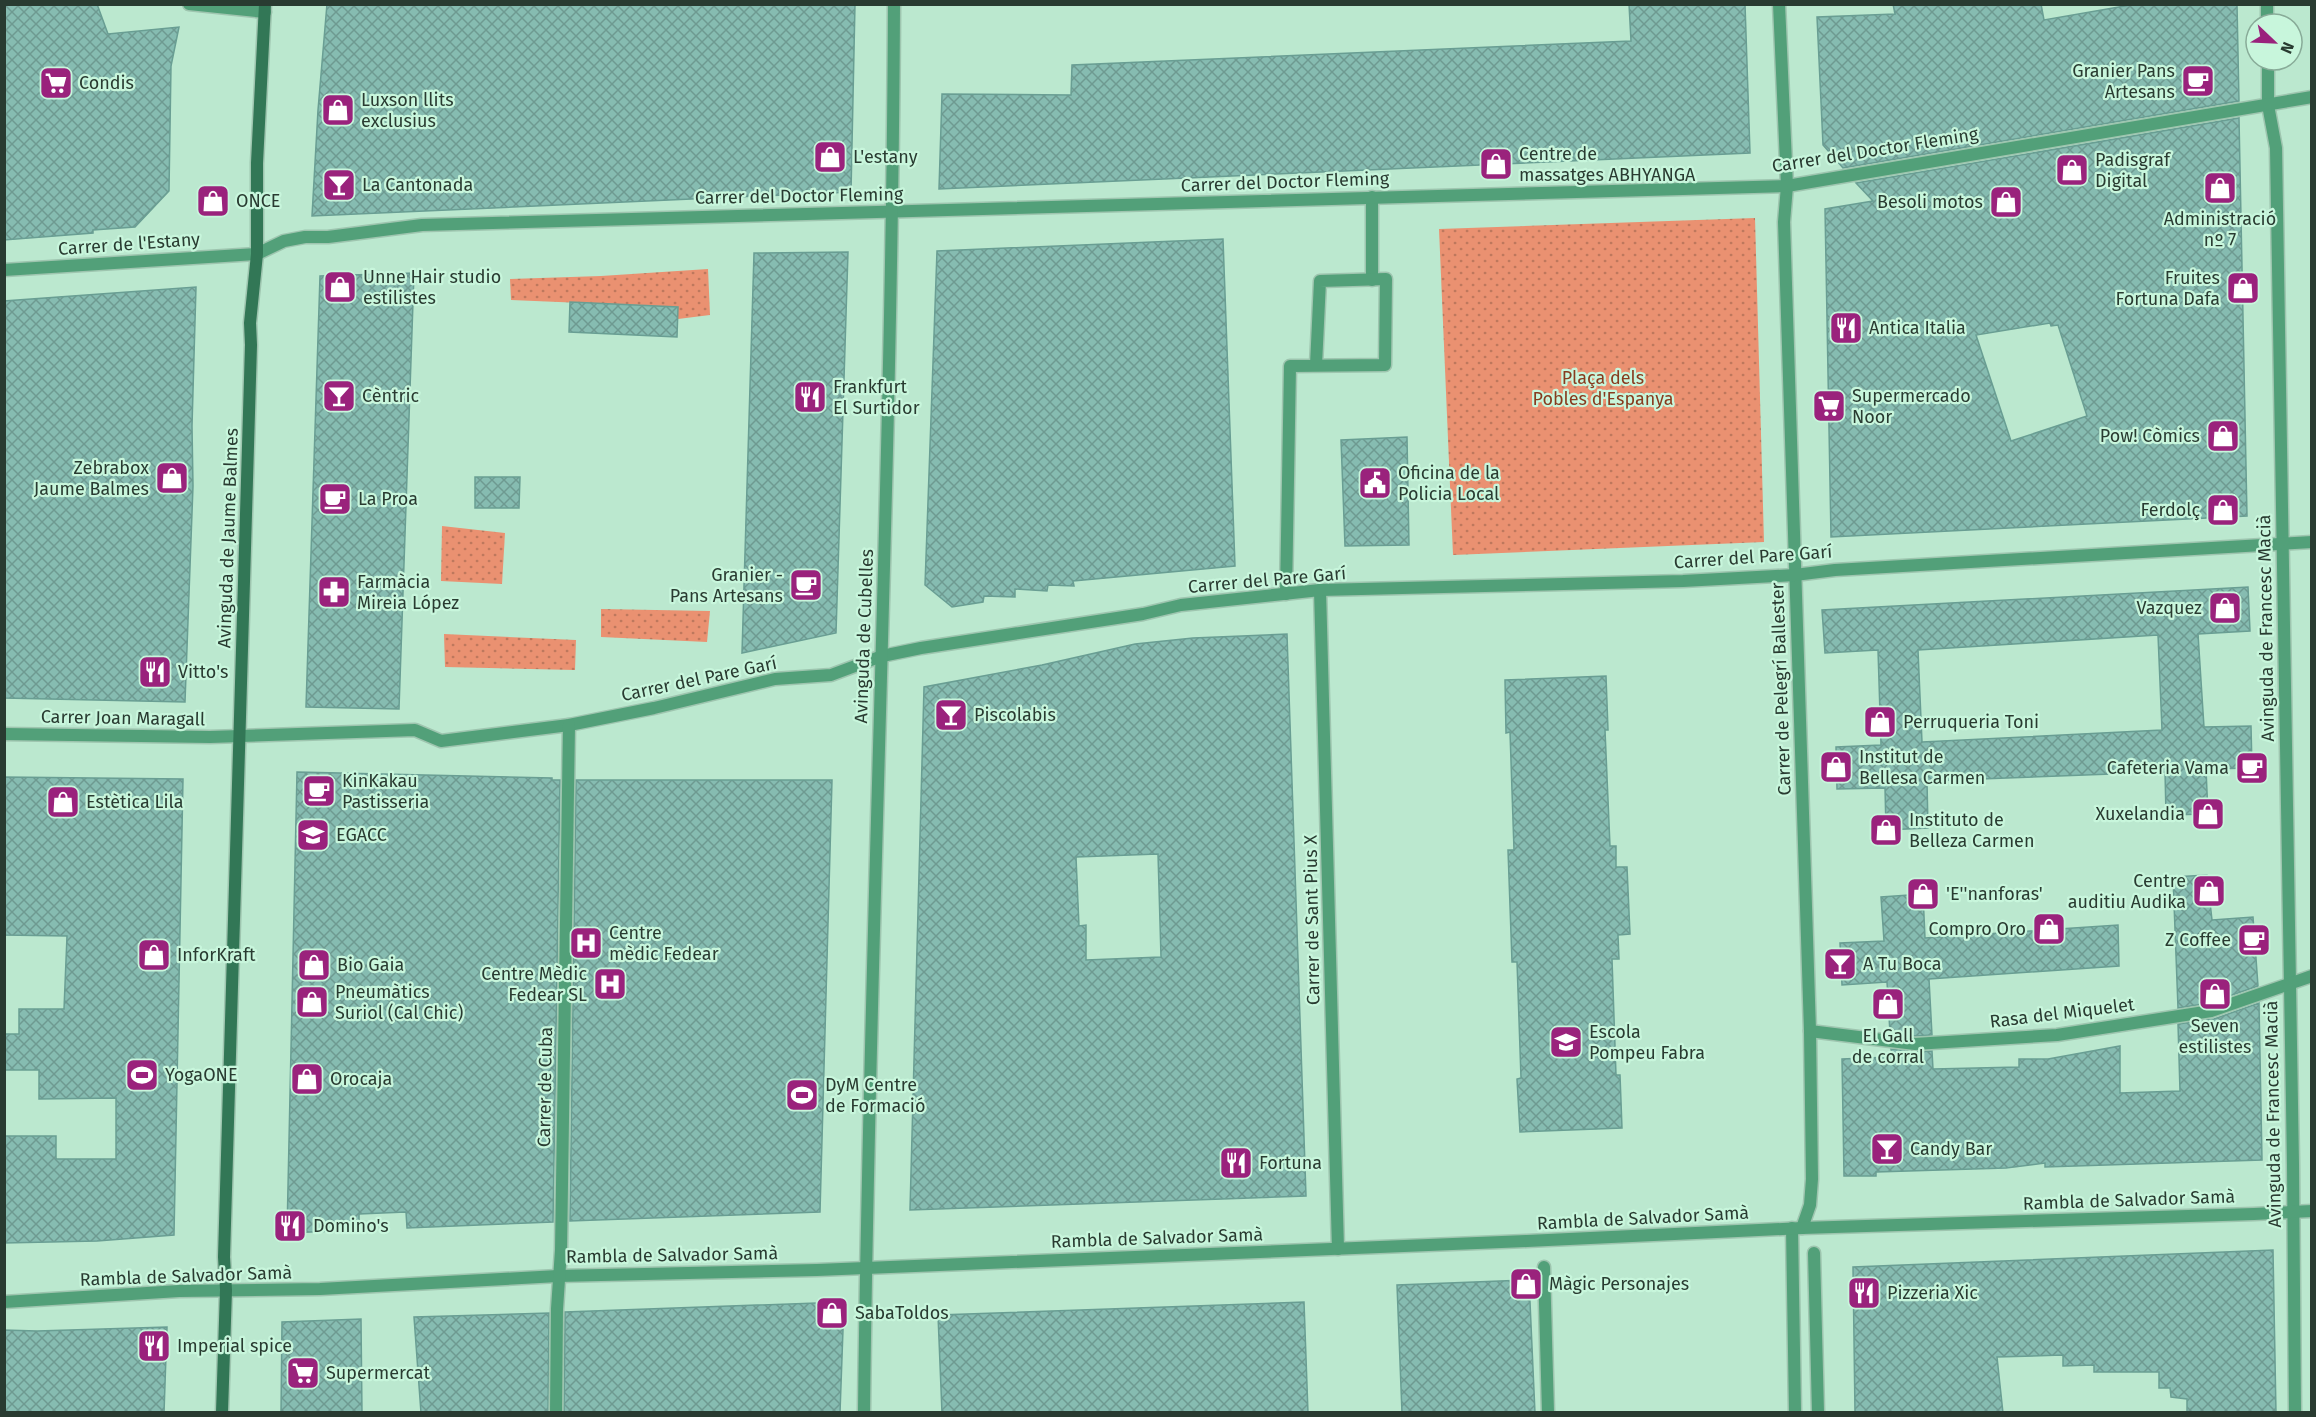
<svg xmlns="http://www.w3.org/2000/svg" width="2316" height="1417" viewBox="0 0 2316 1417" font-family="'Fira Sans',sans-serif">
	<defs>
		<pattern id="park-dots" width="8" height="8" patternUnits="userSpaceOnUse" patternTransform="scale(1.5)"><rect width="8" height="8" fill="#ea9171"/><path d="M2 2h.1M6 6h.1" fill="none" stroke="#be785d" stroke-width="1.8" stroke-linecap="round"/></pattern>
		<pattern id="building-cross-hatch" width="8" height="8" patternUnits="userSpaceOnUse" patternTransform="scale(1.5)"><rect width="8" height="8" fill="#86bcb1"/><path d="M0 0l8 8M0 8l8-8" fill="none" stroke="#6e9a91"/></pattern>
	</defs>
	<rect width="100%" height="100%" fill="#bbe8cf"/>
	<g fill="url(#park-dots)">
		<polygon points="1755,218 1764,542 1453,555 1439,229"/>
		<polygon points="708,269 710,315 678,319 677,307 511,300 510,279 601,276"/>
		<polygon points="442,526 505,533 502,584 441,581"/>
		<polygon points="601,609 710,611 707,642 601,637"/>
		<polygon points="444,634 576,640 575,670 445,667"/>
	</g>
	<g fill="url(#building-cross-hatch)" stroke="#699e93" stroke-width="1.5" fill-rule="evenodd">
		<polygon points="4,4 97,4 108,34 179,27 171,66 169,191 135,227 93,230 93,233 4,240"/>
		<polygon points="327,4 855,4 851,192 312,216 318,110"/>
		<polygon points="1629,4 1745,4 1750,153 939,189 942,94 1071,95 1072,65 1631,41"/>
		<polygon points="1893,4 2041,4 2044,20 2136,4 2237,4 2239,101 1843,168 1823,145 1817,17 1895,14"/>
		<path d="M 2239,118 L 2247,516 L 1831,537 L 1825,209 L 1873,201 L 1856,183 ZM 2050,323 L 2051,326 L 2058,325 L 2087,416 L 2011,441 L 1976,335 Z"/>
		<polygon points="1223,239 1235,566 1073,581 1074,586 1048,585 1047,591 1015,589 1015,597 984,596 983,602 952,607 925,585 937,251"/>
		<polygon points="848,252 836,633 742,653 754,253"/>
		<polygon points="414,273 399,709 306,707 320,276"/>
		<polygon points="196,287 192,426 193,486 185,702 4,698 4,301"/>
		<polygon points="570,302 678,307 677,337 569,332"/>
		<polygon points="1407,437 1409,545 1345,546 1341,440"/>
		<polygon points="475,477 520,477 519,508 475,508"/>
		<path d="M 2248,587 L 2250,631 L 2198,634 L 2204,727 L 2251,726 L 2252,768 L 2206,769 L 2208,814 L 2166,815 L 2165,772 L 1927,781 L 1928,828 L 1886,830 L 1885,788 L 1837,789 L 1836,747 L 1881,745 L 1878,650 L 1825,653 L 1822,610 ZM 2158,635 L 2162,730 L 1922,742 L 1918,650 Z"/>
		<path d="M 1287,634 L 1306,1196 L 910,1210 L 924,687 L 1042,665 L 1135,644 L 1193,638 ZM 1158,854 L 1161,957 L 1086,960 L 1086,925 L 1079,926 L 1076,857 Z"/>
		<polygon points="1606,676 1608,730 1605,730 1610,846 1616,846 1616,867 1627,867 1630,934 1618,935 1619,959 1612,959 1616,1075 1620,1075 1622,1128 1520,1132 1517,1079 1521,1078 1517,962 1512,962 1508,850 1514,850 1510,732 1506,733 1505,680"/>
		<polygon points="297,772 552,778 552,780 560,780 553,1222 407,1228 406,1212 359,1214 359,1230 287,1233"/>
		<polygon points="4,777 183,779 174,1235 97,1241 4,1243 4,1136 56,1136 56,1159 116,1159 116,1098 39,1099 39,1070 4,1070 4,1034 19,1034 19,1009 64,1009 67,936 4,935"/>
		<polygon points="576,780 832,780 820,1212 570,1221"/>
		<polygon points="2207,875 2212,920 2253,917 2258,986 2209,1003 2178,1008 2173,877"/>
		<polygon points="1923,894 1925,938 2118,925 2119,966 1929,979 1932,1035 1915,1036 1890,1033 1887,982 1842,985 1840,943 1884,941 1881,897"/>
		<polygon points="2259,1003 2262,1160 2045,1167 2045,1163 2006,1168 1876,1172 1876,1176 1844,1176 1842,1059 1892,1057 1891,1049 1914,1052 1932,1051 1933,1069 2019,1067 2019,1059 2048,1059 2120,1046 2120,1093 2180,1091 2178,1024 2214,1019"/>
		<polygon points="2273,1250 2276,1413 2187,1413 2187,1399 2171,1397 2170,1388 2159,1388 2159,1372 2094,1372 2094,1365 2063,1366 2063,1355 1997,1357 2003,1413 1855,1413 1853,1267"/>
		<polygon points="1529,1280 1535,1413 1402,1413 1397,1285"/>
		<polygon points="844,1302 840,1413 564,1413 565,1312"/>
		<polygon points="1304,1302 1308,1413 942,1413 938,1315"/>
		<polygon points="549,1313 548,1413 421,1413 414,1317"/>
		<polygon points="361,1319 362,1413 281,1413 282,1322"/>
		<polygon points="167,1327 164,1413 4,1413 4,1330 37,1331"/>
	</g>
	<g fill="none" stroke-linecap="round" stroke-linejoin="round">
		<g stroke="#9ec5af" stroke-width="15">
			<g id="lane">
				<polyline points="189,4 265,12"/>
				<polyline points="1372,197 1372,280"/>
				<polyline points="1286,594 1290,366 1385,365 1386,279 1320,281 1316,365"/>
				<polyline points="1792,1228 1795,1412"/>
			</g>
		</g>
		<g stroke="#9ec5af" stroke-width="15">
			<g id="street">
				<polyline points="1779,4 1787,186 1784,222 1810,1031 1812,1179 1810,1205 1802,1228"/>
				<polyline points="2267,4 2267,24"/>
				<polyline points="2268,60 2268,105 2276,148 2293,1164 2295,1412"/>
				<polyline points="4,270 257,254 284,241 305,237 328,237 422,225 1787,186 2312,97"/>
				<polyline points="1320,590 1338,1249"/>
				<polyline points="4,734 210,737 415,730 441,741 569,725 654,708 775,679 831,675 882,656 921,648 1143,614 1181,605 1320,590 1683,581 1795,575 1835,570 2312,542"/>
				<polyline points="1810,1031 1915,1044 2057,1035 2211,1011 2312,976"/>
				<polyline points="1814,1253 1818,1412"/>
				<polyline points="1544,1267 1548,1412"/>
				<polyline points="4,1302 179,1291 320,1289 558,1276 817,1270 1527,1241 1802,1228 2254,1214 2312,1211"/>
				<polyline points="556,1412 557,1309 561,1250 569,725"/>
				<path d="M 864,1412 C 869,943 892,474 894,4"/>
			</g>
		</g>
		<g stroke="#9ec5af" stroke-width="15">
			<polyline id="secondary" points="222,1412 226,1290 224,1257 251,345 250,323 257,254 257,163 265,4"/>
		</g>
		<use href="#lane" stroke="#52a079" stroke-width="12"/>
		<use href="#street" stroke="#52a079" stroke-width="12"/>
		<use href="#secondary" stroke="#327756" stroke-width="12"/>
	</g>
	<defs>
		<g id="cafe-square" transform="scale(1.725)"><rect x="-9" y="-9" width="18" height="18" rx="4" fill="#9a227c" stroke="#c8f6dc"/><path d="M-5.5-4.5H6V0H3Q3 3.5 0 3.5H-2.5Q-5.5 3.5-5.5 0ZM3-3.2v2h1.7v-2ZM-6 4.5H4V6H-6Z" fill="#fff"/></g>
		<g id="supermarket-square" transform="scale(1.725)"><rect x="-9" y="-9" width="18" height="18" rx="4" fill="#9a227c" stroke="#c8f6dc"/><path d="M-6-5.5h2.5l.6 2H6L4.5 2H-2.5L-4.4-4H-6ZM-1.5 3.2a1.3 1.3 0 1 0 .1 0ZM3 3.2a1.3 1.3 0 1 0 .1 0Z" fill="#fff"/></g>
		<g id="shop-square" transform="scale(1.725)"><rect x="-9" y="-9" width="18" height="18" rx="4" fill="#9a227c" stroke="#c8f6dc"/><path d="M-5-2.5h2.3a2.7 3.5 0 0 1 5.4 0H5L5.5 6h-11ZM-1.5-2.5h3a1.5 2.3 0 0 0-3 0Z" fill="#fff"/></g>
		<g id="bar-square" transform="scale(1.725)"><rect x="-9" y="-9" width="18" height="18" rx="4" fill="#9a227c" stroke="#c8f6dc"/><path d="M-6-5H6L.8 .8V4.5H3.5V6h-7V4.5H-.8V.8Z" fill="#fff"/></g>
		<g id="restaurant-square" transform="scale(1.725)"><rect x="-9" y="-9" width="18" height="18" rx="4" fill="#9a227c" stroke="#c8f6dc"/><path d="M-5-6h1v4h1v-4h1v4h1v-4h1v5L-1.5 .5V6h-2V.5L-5-1ZM5-6V6H3V1.5H1.5Q1.5-4 5-6Z" fill="#fff"/></g>
		<g id="civic-square" transform="scale(1.725)"><rect x="-9" y="-9" width="18" height="18" rx="4" fill="#9a227c" stroke="#c8f6dc"/><path d="M-.6-6.5H3V-4.5H.6V-3L4-1V1h2V6H-6V1h2V-1L-.6-3ZM-1.2 2.5V6h2.4V2.5Z" fill="#fff"/></g>
		<g id="pharmacy-square" transform="scale(1.725)"><rect x="-9" y="-9" width="18" height="18" rx="4" fill="#9a227c" stroke="#c8f6dc"/><path d="M-2-6h4v4h4v4h-4v4h-4v-4h-4v-4h4Z" fill="#fff"/></g>
		<g id="school-square" transform="scale(1.725)"><rect x="-9" y="-9" width="18" height="18" rx="4" fill="#9a227c" stroke="#c8f6dc"/><path d="M0-5L7-2L0 1L-7-2ZM-4 1L0 2.5L4 1V4Q0 6-4 4Z" fill="#fff"/></g>
		<g id="hospital-square" transform="scale(1.725)"><rect x="-9" y="-9" width="18" height="18" rx="4" fill="#9a227c" stroke="#c8f6dc"/><path d="M-5-5h3v3.5h4V-5h3V5h-3V1.5h-4V5h-3Z" fill="#fff"/></g>
		<g id="stadium-square" transform="scale(1.725)"><rect x="-9" y="-9" width="18" height="18" rx="4" fill="#9a227c" stroke="#c8f6dc"/><path d="M0-5a6.5 5 0 1 0 0 10a6.5 5 0 1 0 0-10ZM-3.5-1.8h7v3.6h-7Z" fill="#fff"/></g>
	</defs>
	<g fill-rule="evenodd">
		<use href="#cafe-square" x="2198" y="81"/>
		<use href="#supermarket-square" x="56" y="83"/>
		<use href="#shop-square" x="338" y="110"/>
		<use href="#shop-square" x="830" y="157"/>
		<use href="#shop-square" x="1496" y="164"/>
		<use href="#shop-square" x="2072" y="170"/>
		<use href="#bar-square" x="339" y="185"/>
		<use href="#shop-square" x="2220" y="188"/>
		<use href="#shop-square" x="213" y="201"/>
		<use href="#shop-square" x="2006" y="202"/>
		<use href="#shop-square" x="340" y="287"/>
		<use href="#shop-square" x="2243" y="288"/>
		<use href="#restaurant-square" x="1846" y="328"/>
		<use href="#bar-square" x="339" y="396"/>
		<use href="#restaurant-square" x="810" y="397"/>
		<use href="#supermarket-square" x="1829" y="406"/>
		<use href="#shop-square" x="2223" y="436"/>
		<use href="#shop-square" x="172" y="478"/>
		<use href="#civic-square" x="1375" y="483"/>
		<use href="#cafe-square" x="335" y="499"/>
		<use href="#shop-square" x="2223" y="510"/>
		<use href="#cafe-square" x="806" y="585"/>
		<use href="#pharmacy-square" x="334" y="592"/>
		<use href="#shop-square" x="2225" y="608"/>
		<use href="#restaurant-square" x="155" y="672"/>
		<use href="#bar-square" x="951" y="715"/>
		<use href="#shop-square" x="1880" y="722"/>
		<use href="#shop-square" x="1836" y="767"/>
		<use href="#cafe-square" x="2252" y="768"/>
		<use href="#cafe-square" x="319" y="791"/>
		<use href="#shop-square" x="63" y="802"/>
		<use href="#shop-square" x="2208" y="814"/>
		<use href="#shop-square" x="1886" y="830"/>
		<use href="#school-square" x="313" y="835"/>
		<use href="#shop-square" x="2209" y="891"/>
		<use href="#shop-square" x="1923" y="894"/>
		<use href="#shop-square" x="2049" y="929"/>
		<use href="#cafe-square" x="2254" y="940"/>
		<use href="#hospital-square" x="586" y="943"/>
		<use href="#shop-square" x="154" y="955"/>
		<use href="#bar-square" x="1840" y="964"/>
		<use href="#shop-square" x="314" y="965"/>
		<use href="#hospital-square" x="610" y="984"/>
		<use href="#shop-square" x="2215" y="994"/>
		<use href="#shop-square" x="312" y="1002"/>
		<use href="#shop-square" x="1888" y="1004"/>
		<use href="#school-square" x="1566" y="1042"/>
		<use href="#stadium-square" x="142" y="1075"/>
		<use href="#shop-square" x="307" y="1079"/>
		<use href="#stadium-square" x="802" y="1095"/>
		<use href="#bar-square" x="1887" y="1149"/>
		<use href="#restaurant-square" x="1236" y="1163"/>
		<use href="#restaurant-square" x="290" y="1226"/>
		<use href="#shop-square" x="1526" y="1284"/>
		<use href="#restaurant-square" x="1864" y="1293"/>
		<use href="#shop-square" x="832" y="1313"/>
		<use href="#restaurant-square" x="154" y="1346"/>
		<use href="#supermarket-square" x="303" y="1373"/>
	</g>
	<g text-anchor="middle" dominant-baseline="central" stroke-width="4.5" stroke-linejoin="round" paint-order="stroke">
		<g font-size="18" fill="#293b31" stroke="#c8f6dc" text-anchor="start">
			<text x="2175" y="71" text-anchor="end">Granier Pans<tspan x="2175" dy="21">Artesans</tspan></text>
			<text x="79" y="83">Condis</text>
			<text x="361" y="100">Luxson llits<tspan x="361" dy="21">exclusius</tspan></text>
			<text x="1519" y="154">Centre de<tspan x="1519" dy="21">massatges ABHYANGA</tspan></text>
			<text x="853" y="157">L'estany</text>
			<text x="2095" y="160">Padisgraf<tspan x="2095" dy="21">Digital</tspan></text>
			<text x="362" y="185">La Cantonada</text>
			<text x="236" y="201">ONCE</text>
			<text x="1983" y="202" text-anchor="end">Besoli motos</text>
			<text x="2220" y="219" text-anchor="middle">Administració<tspan x="2220" dy="21">nº 7</tspan></text>
			<text x="363" y="277">Unne Hair studio<tspan x="363" dy="21">estilistes</tspan></text>
			<text x="2220" y="278" text-anchor="end">Fruites<tspan x="2220" dy="21">Fortuna Dafa</tspan></text>
			<text x="1869" y="328">Antica Italia</text>
			<text x="833" y="387">Frankfurt<tspan x="833" dy="21">El Surtidor</tspan></text>
			<text x="362" y="396">Cèntric</text>
			<text x="1852" y="396">Supermercado<tspan x="1852" dy="21">Noor</tspan></text>
			<text x="2200" y="436" text-anchor="end">Pow! Còmics</text>
			<text x="149" y="468" text-anchor="end">Zebrabox<tspan x="149" dy="21">Jaume Balmes</tspan></text>
			<text x="1398" y="473">Oficina de la<tspan x="1398" dy="21">Policia Local</tspan></text>
			<text x="358" y="499">La Proa</text>
			<text x="2200" y="510" text-anchor="end">Ferdolç</text>
			<text x="783" y="575" text-anchor="end">Granier -<tspan x="783" dy="21">Pans Artesans</tspan></text>
			<text x="357" y="582">Farmàcia<tspan x="357" dy="21">Mireia López</tspan></text>
			<text x="2202" y="608" text-anchor="end">Vazquez</text>
			<text x="178" y="672">Vitto's</text>
			<text x="974" y="715">Piscolabis</text>
			<text x="1903" y="722">Perruqueria Toni</text>
			<text x="1859" y="757">Institut de<tspan x="1859" dy="21">Bellesa Carmen</tspan></text>
			<text x="2229" y="768" text-anchor="end">Cafeteria Vama</text>
			<text x="342" y="781">KinKakau<tspan x="342" dy="21">Pastisseria</tspan></text>
			<text x="86" y="802">Estètica Lila</text>
			<text x="2185" y="814" text-anchor="end">Xuxelandia</text>
			<text x="1909" y="820">Instituto de<tspan x="1909" dy="21">Belleza Carmen</tspan></text>
			<text x="336" y="835">EGACC</text>
			<text x="2186" y="881" text-anchor="end">Centre<tspan x="2186" dy="21">auditiu Audika</tspan></text>
			<text x="1946" y="894">'E''nanforas'</text>
			<text x="2026" y="929" text-anchor="end">Compro Oro</text>
			<text x="609" y="933">Centre<tspan x="609" dy="21">mèdic Fedear</tspan></text>
			<text x="2231" y="940" text-anchor="end">Z Coffee</text>
			<text x="177" y="955">InforKraft</text>
			<text x="1863" y="964">A Tu Boca</text>
			<text x="337" y="965">Bio Gaia</text>
			<text x="587" y="974" text-anchor="end">Centre Mèdic<tspan x="587" dy="21">Fedear SL</tspan></text>
			<text x="335" y="992">Pneumàtics<tspan x="335" dy="21">Suriol (Cal Chic)</tspan></text>
			<text x="2215" y="1026" text-anchor="middle">Seven<tspan x="2215" dy="21">estilistes</tspan></text>
			<text x="1589" y="1032">Escola<tspan x="1589" dy="21">Pompeu Fabra</tspan></text>
			<text x="1888" y="1036" text-anchor="middle">El Gall<tspan x="1888" dy="21">de corral</tspan></text>
			<text x="165" y="1075">YogaONE</text>
			<text x="330" y="1079">Orocaja</text>
			<text x="825" y="1085">DyM Centre<tspan x="825" dy="21">de Formació</tspan></text>
			<text x="1910" y="1149">Candy Bar</text>
			<text x="1259" y="1163">Fortuna</text>
			<text x="313" y="1226">Domino's</text>
			<text x="1549" y="1284">Màgic Personajes</text>
			<text x="1887" y="1293">Pizzeria Xic</text>
			<text x="855" y="1313">SabaToldos</text>
			<text x="177" y="1346">Imperial spice</text>
			<text x="326" y="1373">Supermercat</text>
		</g>
		<g font-size="18" fill="#293b31" stroke="#c8f6dc">
			<text transform="translate(1875 150) rotate(-9)">Carrer del Doctor Fleming</text>
			<text transform="translate(1285 182) rotate(-2)">Carrer del Doctor Fleming</text>
			<text transform="translate(799 196) rotate(-1)">Carrer del Doctor Fleming</text>
			<text transform="translate(129 244) rotate(-4)">Carrer de l'Estany</text>
			<text transform="translate(228 538) rotate(-88)">Avinguda de Jaume Balmes</text>
			<text transform="translate(1753 557) rotate(-4)">Carrer del Pare Garí</text>
			<text transform="translate(1267 580) rotate(-5)">Carrer del Pare Garí</text>
			<text transform="translate(2266 628) rotate(-91)">Avinguda de Francesc Macià</text>
			<text transform="translate(864 636) rotate(-88)">Avinguda de Cubelles</text>
			<text transform="translate(699 679) rotate(-12)">Carrer del Pare Garí</text>
			<text transform="translate(1781 689) rotate(-92)">Carrer de Pelegrí Ballester</text>
			<text transform="translate(123 718) rotate(1)">Carrer Joan Maragall</text>
			<text transform="translate(1312 920) rotate(-91)">Carrer de Sant Pius X</text>
			<text transform="translate(2062 1013) rotate(-7)">Rasa del Miquelet</text>
			<text transform="translate(545 1087) rotate(-89)">Carrer de Cuba</text>
			<text transform="translate(2273 1114) rotate(-91)">Avinguda de Francesc Macià</text>
			<text transform="translate(2129 1200) rotate(-2)">Rambla de Salvador Samà</text>
			<text transform="translate(1643 1218) rotate(-3)">Rambla de Salvador Samà</text>
			<text transform="translate(1157 1238) rotate(-2)">Rambla de Salvador Samà</text>
			<text transform="translate(672 1255) rotate(-1)">Rambla de Salvador Samà</text>
			<text transform="translate(186 1276) rotate(-2)">Rambla de Salvador Samà</text>
		</g>
		<g font-size="18" fill="#873b1e" stroke="#c8f6dc">
			<text x="1603" y="378">Plaça dels<tspan x="1603" dy="21">Pobles d'Espanya</tspan></text>
		</g>
	</g>
	<rect width="2316" height="1417" fill="none" stroke="#293b31" stroke-width="12"/>
	<g transform="translate(2274 42) rotate(113)"><circle r="28" fill="#c8f6dc" stroke="#88ab98" stroke-width="1.5"/>
	<path d="M0-4.5L10 22L0 15L-10 22Z" fill="#9a227c"/>
	<text y="-9" font-size="16" font-weight="bold" text-anchor="middle" fill="#293b31">N</text>
	</g>
</svg>
